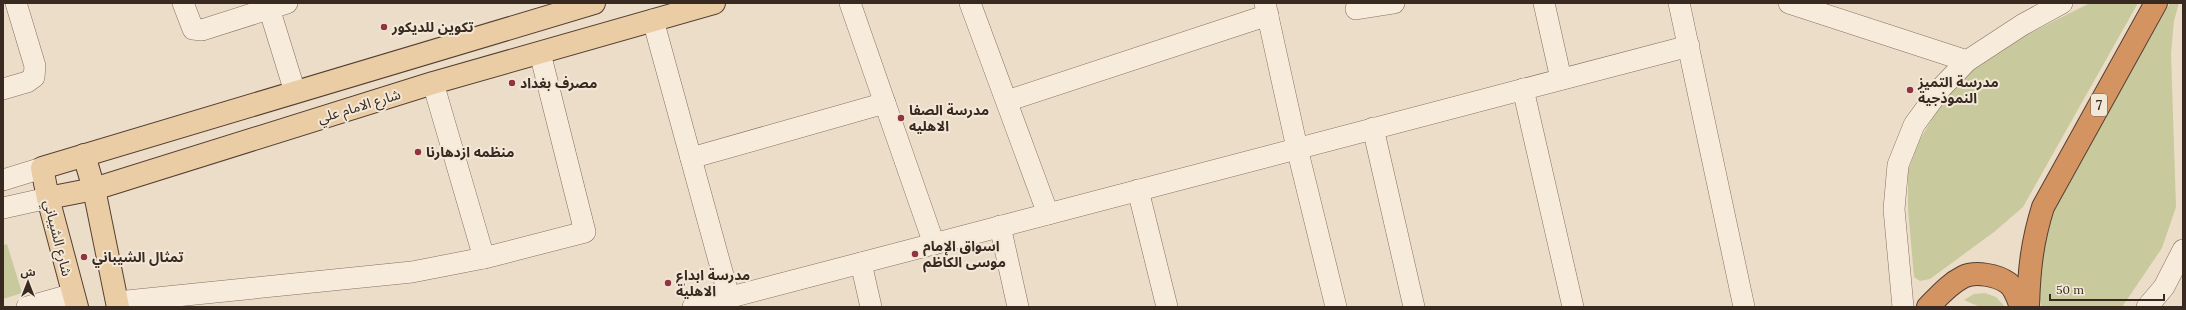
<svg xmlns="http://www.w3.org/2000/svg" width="2186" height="310" viewBox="0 0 2186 310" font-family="Lora,'Noto Sans Arabic',serif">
	<rect width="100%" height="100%" fill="#ecddc9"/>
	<g fill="#c9c99e">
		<polygon points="2090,3 2138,3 2023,207 1994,232 1930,279 1920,281 1914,277 1908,209 1908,171 1919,141 1939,107 1968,71 2016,40"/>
		<polygon points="2170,3 2179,3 2174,21 2171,53 2176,207 2162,248 2122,307 2042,307 2038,293 2045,230 2058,201"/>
		<polygon points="7,244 22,293 3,299 3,245"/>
		<polygon points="1985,293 1996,297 2005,307 1980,307 1964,300 1974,294"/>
	</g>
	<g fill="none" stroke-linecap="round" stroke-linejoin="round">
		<g stroke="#876f5f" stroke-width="22">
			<g id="minor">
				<polyline points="183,3 193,29 202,30 287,3"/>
				<polyline points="850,3 934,244"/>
				<polyline points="970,3 1048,214"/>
				<polyline points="1265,3 1297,148 1336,307"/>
				<polyline points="1544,3 1561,79"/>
				<polyline points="1679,3 1744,307"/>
				<polyline points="1789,3 1967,61"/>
				<polyline points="269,8 295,92"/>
				<polyline points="1356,9 1394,3"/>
				<polyline points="653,20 729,297"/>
				<polyline points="433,83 484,258"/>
				<polyline points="3,89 27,82 34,77 35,66 16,3"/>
				<polyline points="1523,89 1573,307"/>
				<polyline points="1007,101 1268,15"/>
				<polyline points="1373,128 1414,307"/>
				<polyline points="691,158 885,103"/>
				<polyline points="3,180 42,168"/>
				<polyline points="1138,190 1167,307"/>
				<polyline points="3,208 48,198"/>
				<polyline points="1000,226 1018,307"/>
				<polyline points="861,263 871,307"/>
				<polyline points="117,302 412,272 484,258 585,232 540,53"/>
				<polyline points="27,307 73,294"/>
				<polyline points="693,307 1689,46"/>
				<polyline points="1903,307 1894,209 1898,165 1914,125 1941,88 1967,61 2022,25 2062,3"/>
				<polyline points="2147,307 2164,287 2183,250"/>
			</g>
		</g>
		<g stroke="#553f33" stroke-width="24">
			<g id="major">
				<polyline points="84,155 94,189 118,307"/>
				<polyline points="48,198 94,189 433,83 714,3"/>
				<polyline points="77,307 48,198 42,168 594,3"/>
			</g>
		</g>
		<g stroke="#553f33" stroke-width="24">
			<g id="highway">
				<path d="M 1928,307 C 1939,296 1949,284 1963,277 C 1975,271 1997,275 2008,283 C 2015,288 2018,299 2021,307"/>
				<path d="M 2028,307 C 2029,270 2032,242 2043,207 L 2156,3"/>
			</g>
		</g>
		<use href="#minor" stroke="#f7ecdc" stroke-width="21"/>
		<use href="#major" stroke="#ebcda5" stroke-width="22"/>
		<use href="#highway" stroke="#d39462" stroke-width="22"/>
	</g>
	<g fill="#91343f" stroke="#f3e8d8" stroke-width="1.5">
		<circle cx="384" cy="27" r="4"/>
		<circle cx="512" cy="83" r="4"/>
		<circle cx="1910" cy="90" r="4"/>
		<circle cx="901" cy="118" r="4"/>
		<circle cx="418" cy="152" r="4"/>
		<circle cx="915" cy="254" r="4"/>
		<circle cx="84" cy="257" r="4"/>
		<circle cx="668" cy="283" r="4"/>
	</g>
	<g text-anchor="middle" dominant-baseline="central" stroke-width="4" stroke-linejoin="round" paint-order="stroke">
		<rect fill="#f3e8d8" stroke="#706358" stroke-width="1" x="2091" y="94" width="16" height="22" rx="3"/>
		<g font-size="13" font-weight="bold" fill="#382a21">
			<text x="2099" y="105">7</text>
		</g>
		<g font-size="14" font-weight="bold" fill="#382a21" stroke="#f3e8d8" text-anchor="start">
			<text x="392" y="27">تكوين للديكور</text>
			<text x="1918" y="82">مدرسة التميز<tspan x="1918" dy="16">النموذجية</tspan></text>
			<text x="520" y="83">مصرف بغداد</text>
			<text x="909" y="110">مدرسة الصفا<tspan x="909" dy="16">الاهليه</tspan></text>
			<text x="426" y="152">منظمه ازدهارنا</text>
			<text x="923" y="246">اسواق الإمام<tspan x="923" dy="16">موسى الكاظم</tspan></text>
			<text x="92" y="257">تمثال الشيباني</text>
			<text x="676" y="275">مدرسة ابداع<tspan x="676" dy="16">الاهلية</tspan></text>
		</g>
		<g font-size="14" fill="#382a21" stroke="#f3e8d8">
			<text transform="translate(359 106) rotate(-17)">شارع الامام علي</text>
			<text transform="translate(58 238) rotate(76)">شارع الشيباني</text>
		</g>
	</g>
	<rect width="2186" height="310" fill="none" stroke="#382a21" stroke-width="8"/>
	<g transform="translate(28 282)" stroke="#f3e8d8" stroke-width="3" paint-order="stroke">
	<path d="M0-3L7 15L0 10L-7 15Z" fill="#382a21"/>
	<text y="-6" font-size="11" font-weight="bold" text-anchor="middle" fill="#382a21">ش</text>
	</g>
	<path d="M2050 294v6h114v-6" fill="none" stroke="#382a21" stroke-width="2"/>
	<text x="2056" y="294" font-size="12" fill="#382a21" stroke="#f3e8d8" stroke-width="3" paint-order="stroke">50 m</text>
</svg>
